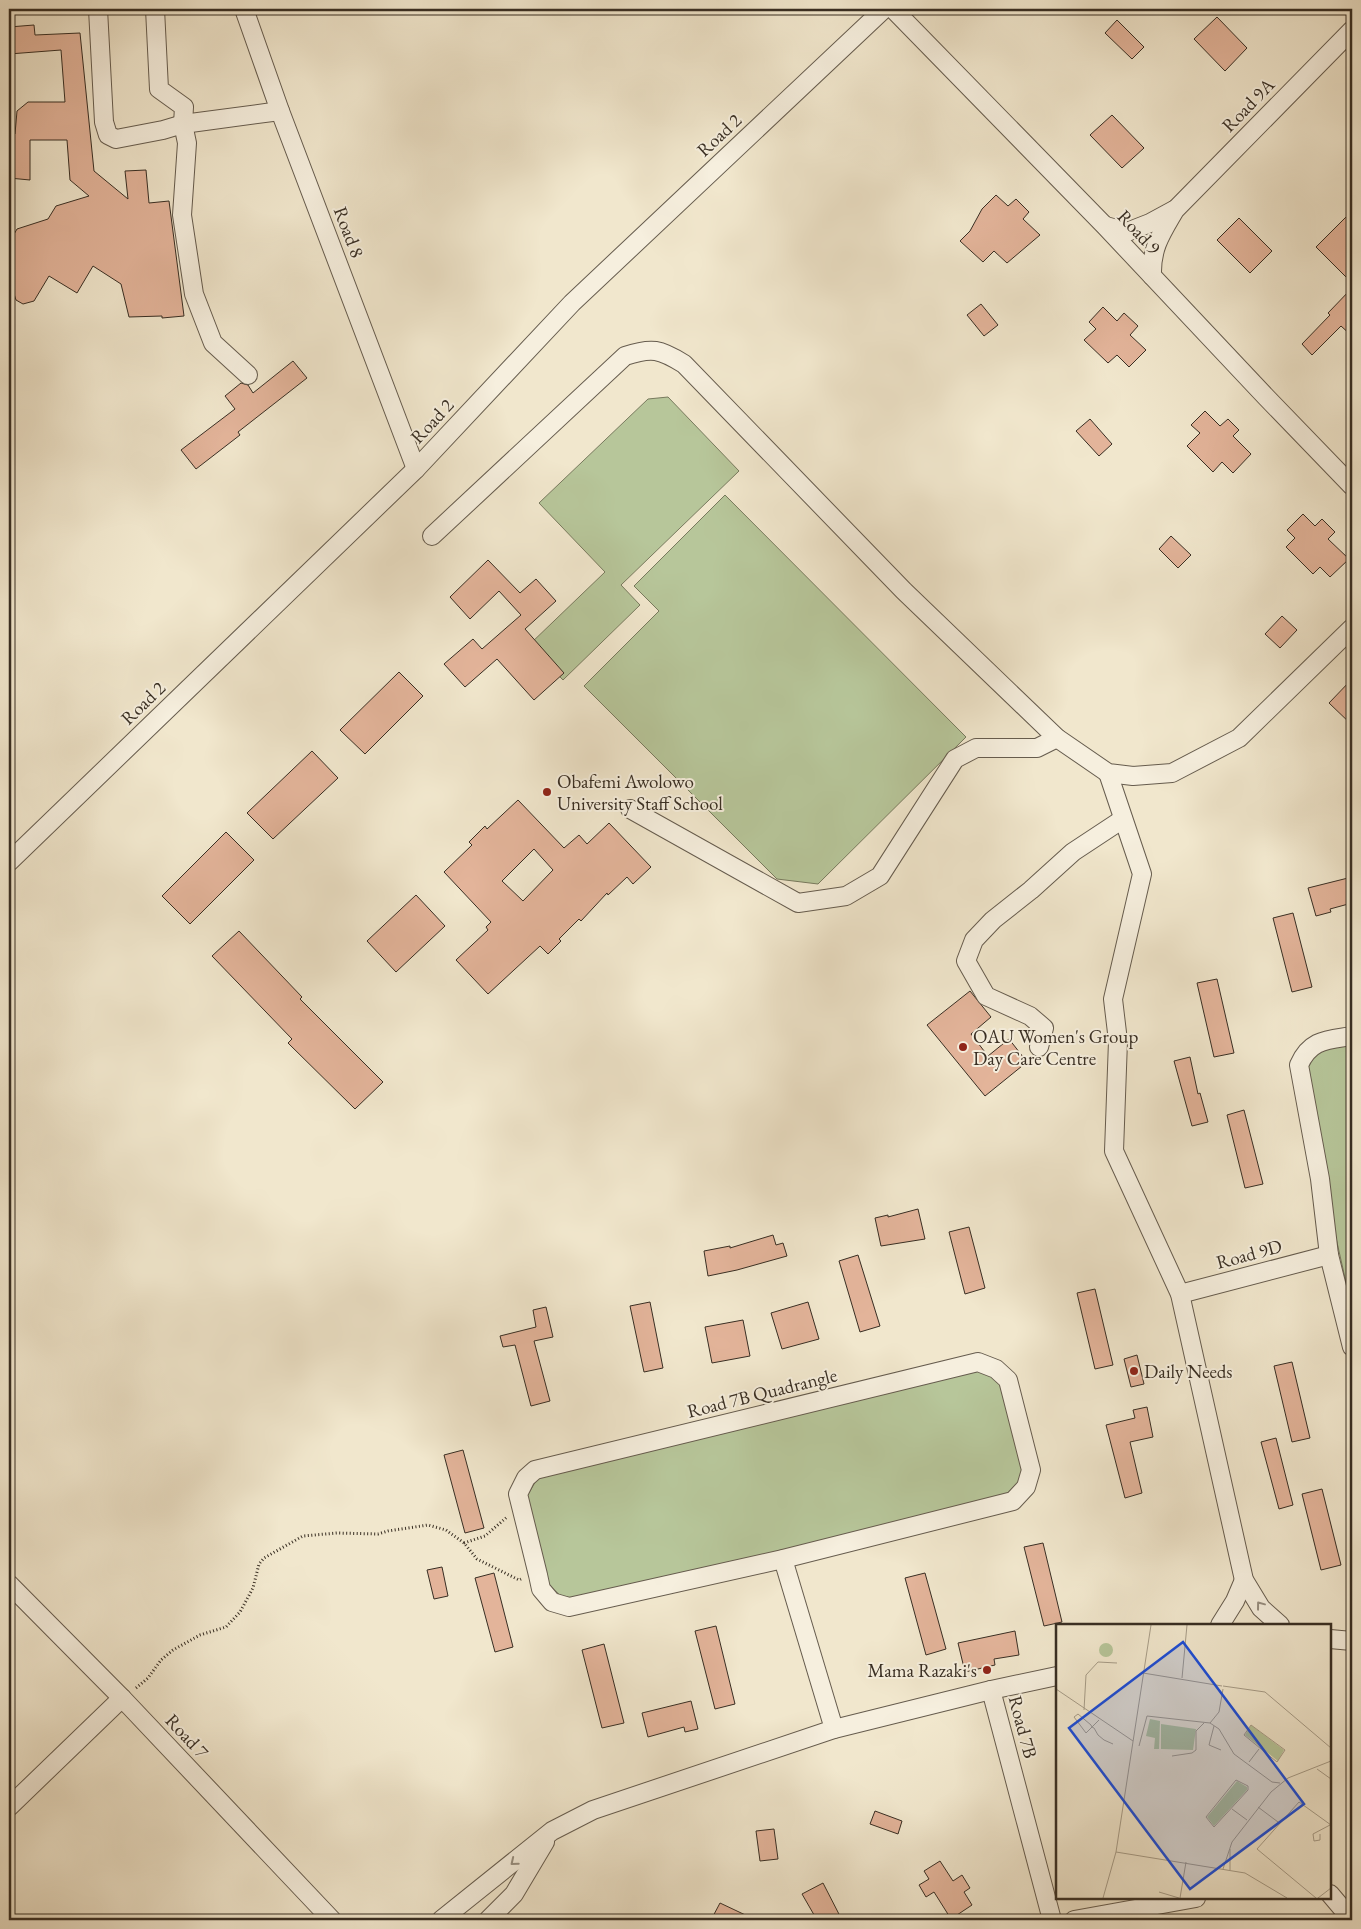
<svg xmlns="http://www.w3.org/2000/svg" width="1361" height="1929" viewBox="0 0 1361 1929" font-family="'EB Garamond',serif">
	<rect width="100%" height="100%" fill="#f1e7cd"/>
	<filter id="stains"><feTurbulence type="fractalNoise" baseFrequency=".004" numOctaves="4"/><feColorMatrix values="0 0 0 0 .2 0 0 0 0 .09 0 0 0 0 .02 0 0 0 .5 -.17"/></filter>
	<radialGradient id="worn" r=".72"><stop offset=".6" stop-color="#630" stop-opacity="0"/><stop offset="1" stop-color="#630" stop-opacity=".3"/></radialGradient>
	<g fill="#b7c69a" stroke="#787a5e">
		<polygon points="668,397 739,471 621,585 640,605 563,680 529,645 605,572 539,503 648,399"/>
		<polygon points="725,495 966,737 818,884 777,879 584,686 659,611 634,586"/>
		<polygon points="1352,1042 1352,1309 1332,1220 1307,1061 1319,1049"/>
		<polygon points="978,1367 992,1374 1003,1385 1024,1476 1004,1497 580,1599 561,1596 549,1585 527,1496 540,1474"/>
	</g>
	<g fill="#e3b49a" stroke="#382e23" fill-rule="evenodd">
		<polygon points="1217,17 1247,48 1225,71 1194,39"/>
		<polygon points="1117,20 1144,47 1132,59 1105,33"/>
		<polygon points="34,25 35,35 80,33 94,171 128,199 125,171 146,170 149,203 169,201 184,316 162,318 162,316 129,317 121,284 93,266 77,293 49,276 34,301 23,304 16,300 9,278 9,243 17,229 48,219 56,206 89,196 70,180 67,140 30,140 30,180 9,178 9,135 15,134 17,111 28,102 65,102 61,50 9,54 9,27"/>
		<polygon points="1112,115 1144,148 1122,168 1090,135"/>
		<polygon points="996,195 1008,206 1016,199 1029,212 1023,219 1040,235 1007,263 994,251 983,262 960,241 970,231 982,209"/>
		<polygon points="1352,211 1352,283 1316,247"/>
		<polygon points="1239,218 1272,251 1250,273 1217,240"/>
		<polygon points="1352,288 1352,336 1341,326 1312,355 1302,344 1330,315 1328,313"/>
		<polygon points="981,304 998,325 984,336 967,315"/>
		<polygon points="1103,307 1117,321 1124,313 1138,326 1130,335 1146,350 1129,367 1117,355 1108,363 1084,340 1096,329 1089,322"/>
		<polygon points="293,361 307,378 238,432 240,435 196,469 181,450 235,409 225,396 241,383 248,385 253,393"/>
		<polygon points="1205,411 1220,426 1228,419 1239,430 1233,436 1251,454 1233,473 1222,462 1213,472 1187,446 1200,433 1191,425"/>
		<polygon points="1090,419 1112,444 1099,456 1076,431"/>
		<polygon points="1303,514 1315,526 1322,519 1335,532 1328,539 1349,559 1330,577 1320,567 1313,574 1286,547 1295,538 1287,530"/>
		<polygon points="1171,536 1191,555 1178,568 1159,549"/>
		<polygon points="488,560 520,593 536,579 556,601 525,629 564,673 534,700 497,659 465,687 444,664 473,639 482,649 521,615 499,591 470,619 450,597"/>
		<polygon points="1282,616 1297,630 1280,648 1265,634"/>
		<polygon points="399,672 423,696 365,754 340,730"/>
		<polygon points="1352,679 1352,725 1329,703"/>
		<polygon points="312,751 338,778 273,839 247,813"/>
		<path d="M 518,800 L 564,848 L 579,835 L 587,844 L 609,823 L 651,867 L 633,884 L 627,877 L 608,895 L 607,893 L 581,921 L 579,919 L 559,939 L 561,941 L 548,954 L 540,946 L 488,994 L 456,960 L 488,930 L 486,927 L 491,922 L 444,872 L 472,845 L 469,842 L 485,826 L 487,829 ZM 534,849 L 553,870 L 523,901 L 502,881 Z"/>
		<polygon points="226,832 254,860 190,924 162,896"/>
		<polygon points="1352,877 1352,903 1330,909 1331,912 1316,916 1308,888"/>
		<polygon points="416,895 445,926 396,972 367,941"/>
		<polygon points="1293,913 1312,987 1292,992 1273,918"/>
		<polygon points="239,931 302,997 300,999 383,1082 355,1109 288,1043 292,1039 212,956"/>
		<polygon points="1217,979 1234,1053 1214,1057 1197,983"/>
		<polygon points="970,991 991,1017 971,1034 988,1056 1009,1039 1027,1062 985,1096 927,1025"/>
		<polygon points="1190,1057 1198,1094 1200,1093 1208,1122 1192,1126 1174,1061"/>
		<polygon points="1244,1110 1263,1184 1245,1188 1227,1115"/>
		<polygon points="918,1209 925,1239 881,1246 875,1218 888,1215 888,1217"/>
		<polygon points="969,1227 985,1288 965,1294 949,1232"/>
		<polygon points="773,1235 776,1245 783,1243 787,1256 737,1270 708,1276 704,1251 730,1246 730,1248"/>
		<polygon points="858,1255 880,1326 860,1332 839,1261"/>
		<polygon points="1095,1289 1113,1365 1095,1369 1077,1293"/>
		<polygon points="650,1302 663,1368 644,1372 630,1306"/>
		<polygon points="808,1302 819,1339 782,1349 771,1313"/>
		<polygon points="546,1307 553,1337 534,1341 550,1401 531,1406 515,1345 503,1347 500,1336 536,1327 533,1310"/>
		<polygon points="743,1320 750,1356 712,1363 705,1327"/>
		<polygon points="1137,1355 1144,1384 1131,1387 1124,1359"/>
		<polygon points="1292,1362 1310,1438 1292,1442 1274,1366"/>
		<polygon points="1147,1407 1153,1437 1130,1442 1142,1493 1125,1498 1106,1425 1135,1418 1133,1410"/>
		<polygon points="1276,1438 1293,1505 1279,1509 1261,1442"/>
		<polygon points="463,1450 484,1528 465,1533 444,1455"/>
		<polygon points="1322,1489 1341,1565 1321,1570 1302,1494"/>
		<polygon points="1043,1543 1062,1622 1044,1626 1024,1547"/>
		<polygon points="442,1567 448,1596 434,1599 427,1570"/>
		<polygon points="494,1573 513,1647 495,1652 475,1578"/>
		<polygon points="925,1573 946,1649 926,1655 905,1578"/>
		<polygon points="716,1626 735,1704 715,1709 695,1631"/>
		<polygon points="1015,1631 1019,1655 994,1659 995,1665 965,1672 958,1643"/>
		<polygon points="604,1644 624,1723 602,1728 582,1650"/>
		<polygon points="691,1701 698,1729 685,1732 684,1727 648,1737 642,1713"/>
		<polygon points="875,1811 902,1821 898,1834 870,1824"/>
		<polygon points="774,1829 778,1859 760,1861 756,1831"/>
		<polygon points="940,1861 953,1881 962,1875 970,1888 964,1892 972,1905 951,1919 934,1892 926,1897 919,1885 929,1879 924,1871"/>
		<polygon points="823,1883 842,1920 817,1920 802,1894"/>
		<polygon points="720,1903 756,1920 711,1920"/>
	</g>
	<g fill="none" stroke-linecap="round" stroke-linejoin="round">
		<g stroke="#665c4e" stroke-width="20">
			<g id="minor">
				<polyline points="98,9 104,122 108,135 116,139 163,130 183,124 280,111"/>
				<polyline points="155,9 159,89 184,107 183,124 187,143 182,215 194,294 213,343 248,375"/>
				<polyline points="244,9 280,111 416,469"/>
				<polyline points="893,9 1105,226 1266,397 1352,486"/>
				<polyline points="1106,226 1127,232 1150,223 1174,210"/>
				<path d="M 1152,276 C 1151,248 1161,234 1175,210 L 1352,30"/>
				<path d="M 432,536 L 625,356 C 652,347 660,349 684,364 L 904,591 L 1057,738 L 1108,773 L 1133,776 L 1172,773 L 1239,738 L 1352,628"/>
				<polyline points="1108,773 1142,874 1113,999 1118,1041 1114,1151 1180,1294 1244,1580 1261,1608 1280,1625"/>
				<polyline points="630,809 798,903 846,896 880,876 955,759 976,748 1037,748 1057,738"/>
				<polyline points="9,862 416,469 572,303 884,9"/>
				<path d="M 1352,1036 C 1328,1040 1310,1039 1299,1065 L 1320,1179 L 1329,1255 L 1352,1347"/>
				<polyline points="1039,1047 1044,1028 1030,1016 986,996 966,961 974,940 993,920 1031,890 1073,852 1123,819"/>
				<polyline points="1180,1294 1329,1255"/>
				<polygon points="978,1362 996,1369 1008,1380 1031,1470 1026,1487 1013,1501 783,1559 569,1607 552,1602 541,1589 538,1575 518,1494 526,1478 535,1470"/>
				<polyline points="783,1559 834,1729"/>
				<polyline points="9,1584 122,1698 332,1920"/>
				<polyline points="1220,1625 1235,1601 1244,1580"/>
				<polyline points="1330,1639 1352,1641"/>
				<polyline points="991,1690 1052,1920"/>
				<polyline points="9,1807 122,1698"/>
				<polyline points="1330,1894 1352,1920"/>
				<polyline points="441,1920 552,1831 593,1810 834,1729 991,1690 1057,1676"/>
				<polyline points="488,1920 514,1894 545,1842"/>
				<polyline points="1074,1920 1196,1898"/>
			</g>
		</g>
		<g stroke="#382e23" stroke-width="3" stroke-dasharray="1 2.5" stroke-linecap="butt">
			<polyline points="464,1543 485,1536 507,1517"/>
			<polyline points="136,1688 148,1678 161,1660 173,1650 200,1635 226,1627 240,1612 253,1588 259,1564 264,1558 303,1536 337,1533 378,1534 388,1531 428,1525 446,1530 464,1543 477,1559 519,1580 521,1579"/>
		</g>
		<use href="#minor" stroke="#f6efde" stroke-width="18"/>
	</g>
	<defs><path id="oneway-chevron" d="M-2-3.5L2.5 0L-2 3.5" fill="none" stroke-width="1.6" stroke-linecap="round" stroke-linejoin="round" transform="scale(1.25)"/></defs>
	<g stroke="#978e80">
		<use href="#oneway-chevron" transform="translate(1260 1605) rotate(-127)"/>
		<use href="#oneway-chevron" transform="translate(514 1862) rotate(141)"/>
	</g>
	<g fill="#8f2418" stroke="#f6efde" stroke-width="2">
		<circle cx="547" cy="792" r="5"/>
		<circle cx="963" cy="1047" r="5"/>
		<circle cx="1134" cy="1371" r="5"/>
		<circle cx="987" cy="1670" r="5"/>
	</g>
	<g text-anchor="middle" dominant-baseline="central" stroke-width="4" stroke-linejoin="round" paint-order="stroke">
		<g font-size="19" fill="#382e23" stroke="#f6efde">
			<text transform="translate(1248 105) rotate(-46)">Road 9A</text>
			<text transform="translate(719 135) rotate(-43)">Road 2</text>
			<text transform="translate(349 232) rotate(69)">Road 8</text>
			<text transform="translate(1139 232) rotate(47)">Road 9</text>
			<text transform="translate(432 421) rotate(-47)">Road 2</text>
			<text transform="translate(143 703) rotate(-44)">Road 2</text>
			<text transform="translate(1249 1254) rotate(-15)">Road 9D</text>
			<text transform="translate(762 1393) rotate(-14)">Road 7B Quadrangle</text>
			<text transform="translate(1023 1727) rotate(75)">Road 7B</text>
			<text transform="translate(187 1736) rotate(47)">Road 7</text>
		</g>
		<g font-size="19" fill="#382e23" stroke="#f6efde" text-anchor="start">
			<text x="557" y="781">Obafemi Awolowo<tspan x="557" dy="22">University Staff School</tspan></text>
			<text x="973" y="1036">OAU Women's Group<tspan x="973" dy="22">Day Care Centre</tspan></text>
			<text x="1144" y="1371">Daily Needs</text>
			<text x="977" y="1670" text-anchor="end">Mama Razaki's</text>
		</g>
	</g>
	<g transform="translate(1056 1624)">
		<rect width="275" height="275" fill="#f1e7cd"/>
		<path d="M43 26a7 7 0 1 1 14 0a7 7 0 1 1-14 0ZM 94,95 L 104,97 L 103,125 L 98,125 L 99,114 L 90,112 ZM 105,100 L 140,105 L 137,126 L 105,125 ZM 195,101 L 228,126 L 222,137 L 189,111 ZM 181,157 L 191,163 L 191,166 L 158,202 L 151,193 Z" fill="#b7c69a"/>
		<path fill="none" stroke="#a79d89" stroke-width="1" d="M 87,49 L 166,62M 126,54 L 131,1M 167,62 L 209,68 L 275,124M 0,65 L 77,117M 28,86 L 30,51 L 42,38 L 61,39M 43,96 L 30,109 L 18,93 L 22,90 L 35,101 L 36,103 L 38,104 L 42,111 L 48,116 L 57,120M 154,99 L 163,88 L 167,65M 195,101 L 229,126 L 221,138 L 188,111 ZM 158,102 L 153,121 L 165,126M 83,122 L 91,92 L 154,99 L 163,105 L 178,130 L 216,158 L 224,159M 116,132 L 136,129 L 140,126 L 140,107 L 148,99M 193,138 L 203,125M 261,145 L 275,155M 180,156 L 192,162 L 192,166 L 158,203 L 150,193 ZM 202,183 L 222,198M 176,185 L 191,196M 264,210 L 264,216 L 258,217 L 257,210 L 274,201M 60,228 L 189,249 L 231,274M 167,245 L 176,218 L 215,168 L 232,154 L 275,137M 174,246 L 174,225M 103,268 L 123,274M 47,274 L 60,228 L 95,1M 124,274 L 130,238M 260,274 L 201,225 L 243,178 L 275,201M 262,274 L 275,264"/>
		<path fill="#1d4ed8" fill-opacity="0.15" stroke="#1d4ed8" stroke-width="2.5" d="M 127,18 L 248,180 L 134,265 L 13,104 Z"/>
		<rect width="275" height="275" fill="none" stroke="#382e23" stroke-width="2.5"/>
	</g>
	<rect width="1361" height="1929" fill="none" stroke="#f1e7cd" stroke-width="30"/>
	<rect x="10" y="10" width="1341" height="1909" fill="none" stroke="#382e23" stroke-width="2.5"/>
	<rect x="15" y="15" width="1331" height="1899" fill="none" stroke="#382e23"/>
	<rect width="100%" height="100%" filter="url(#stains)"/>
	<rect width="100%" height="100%" fill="url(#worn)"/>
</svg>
